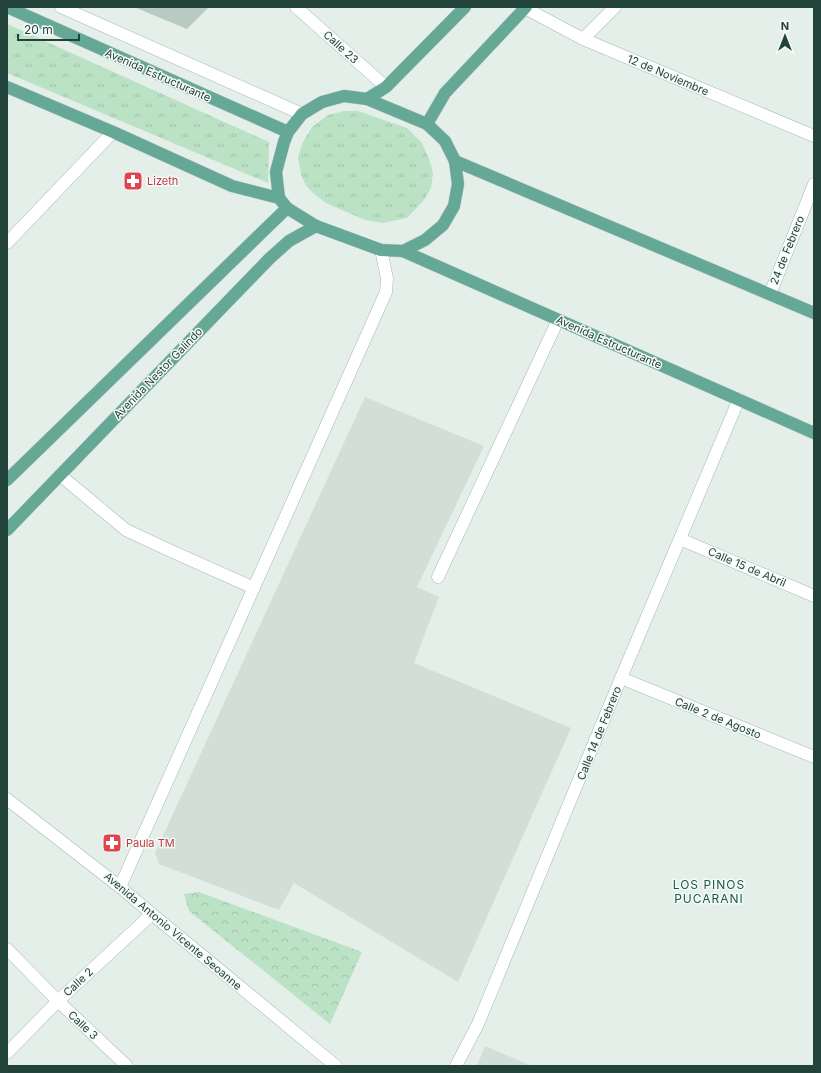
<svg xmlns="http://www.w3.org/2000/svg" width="821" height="1073" viewBox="0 0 821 1073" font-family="Inter,sans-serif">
	<defs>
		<pattern id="grass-tufts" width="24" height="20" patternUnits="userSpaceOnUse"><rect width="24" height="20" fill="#bbe2c5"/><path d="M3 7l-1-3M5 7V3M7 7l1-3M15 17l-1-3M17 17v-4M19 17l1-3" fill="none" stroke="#a0c3aa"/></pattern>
		<pattern id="forest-crowns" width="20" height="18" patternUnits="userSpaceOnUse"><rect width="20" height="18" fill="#bbe2c5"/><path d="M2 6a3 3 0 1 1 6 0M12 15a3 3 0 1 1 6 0" fill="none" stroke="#a0c3aa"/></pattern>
	</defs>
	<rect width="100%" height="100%" fill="#e4efea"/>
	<g fill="#d2dfd9">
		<polygon points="365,397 484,446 417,587 439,597 414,663 571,728 458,982 294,883 279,910 159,864 155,853"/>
		<polygon points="485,1046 532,1066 477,1066"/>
	</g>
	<g fill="url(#grass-tufts)">
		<polygon points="7,24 269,142 268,183 7,73"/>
		<polygon points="344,111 358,111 407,128 422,143 429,159 433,173 431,188 424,200 407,218 383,223 365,220 326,203 313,193 305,184 301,174 298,157 303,142 312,127 328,115"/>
	</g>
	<polygon fill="url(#forest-crowns)" points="199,892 362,952 330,1024 189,911 184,894"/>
	<polygon fill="#b9cac3" points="134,7 209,7 187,29"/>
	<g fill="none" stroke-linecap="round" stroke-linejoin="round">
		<g stroke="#a6b8b1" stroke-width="13">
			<g id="minor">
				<polyline points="61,7 302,114"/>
				<polyline points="296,7 386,87"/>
				<polyline points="523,7 583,39 814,136"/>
				<polyline points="583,39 615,7"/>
				<polyline points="7,243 113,132"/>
				<polyline points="770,294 814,184"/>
				<polyline points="60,475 126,530 171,551 254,588"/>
				<polyline points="680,539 814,596"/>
				<polyline points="438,577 558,320"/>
				<polyline points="621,678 814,757"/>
				<polyline points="7,799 120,887 152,914 336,1066"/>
				<polyline points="120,887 386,292 387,278 381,250"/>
				<polyline points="7,949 58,1001 127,1066"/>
				<polyline points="7,1053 58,1001 152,914"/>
				<polyline points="456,1066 478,1024 621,678 739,399"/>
			</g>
		</g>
		<g stroke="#c1cac8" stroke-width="13">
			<g id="major">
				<polyline points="7,7 288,132"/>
				<polyline points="7,87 113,132 232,186 279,198"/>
				<polygon points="344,96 367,99 427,124 445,141 455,161 458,184 454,206 443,225 425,240 403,251 381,250 316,226 287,208 279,198 276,172 284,142 288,132 302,114 322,102"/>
				<polyline points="367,99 386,87 465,7"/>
				<polyline points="427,124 445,93 526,7"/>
				<polyline points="455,161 814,313"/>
				<polyline points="403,251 814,433"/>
				<polyline points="7,480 287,208"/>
				<polyline points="7,530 269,259 289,241 316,226"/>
			</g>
		</g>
		<use href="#minor" stroke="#fff" stroke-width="12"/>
		<use href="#major" stroke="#65a895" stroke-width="12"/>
	</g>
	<defs>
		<g id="pharmacy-square" transform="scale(1)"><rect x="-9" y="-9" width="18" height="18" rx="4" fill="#e0444e" stroke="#f5fbf8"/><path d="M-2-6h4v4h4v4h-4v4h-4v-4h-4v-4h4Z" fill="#fff"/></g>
	</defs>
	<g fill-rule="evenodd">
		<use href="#pharmacy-square" x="133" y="181"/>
		<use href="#pharmacy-square" x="112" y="843"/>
	</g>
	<g text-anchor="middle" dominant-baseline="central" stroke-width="3" stroke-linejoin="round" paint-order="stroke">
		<g font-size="11" fill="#214339" stroke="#f5fbf8">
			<text transform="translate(341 47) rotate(42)">Calle 23</text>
			<text transform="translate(158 75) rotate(24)">Avenida Estructurante</text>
			<text transform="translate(668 75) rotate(23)">12 de Noviembre</text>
			<text transform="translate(787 250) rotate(-68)">24 de Febrero</text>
			<text transform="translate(609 342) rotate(24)">Avenida Estructurante</text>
			<text transform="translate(158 373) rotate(-46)">Avenida Nestor Galindo</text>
			<text transform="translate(747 567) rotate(23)">Calle 15 de Abril</text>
			<text transform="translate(718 718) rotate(22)">Calle 2 de Agosto</text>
			<text transform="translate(599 733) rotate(-68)">Calle 14 de Febrero</text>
			<text transform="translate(173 931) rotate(40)">Avenida Antonio Vicente Seoanne</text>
			<text transform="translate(78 982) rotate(-43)">Calle 2</text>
			<text transform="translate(83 1025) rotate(43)">Calle 3</text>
		</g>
		<g font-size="11" fill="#be3a42" stroke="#f5fbf8" text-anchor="start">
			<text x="147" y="181">Lizeth</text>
			<text x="126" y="843">Paula TM</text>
		</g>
		<g font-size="12" letter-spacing="1" fill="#1b5747" stroke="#f5fbf8">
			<text x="709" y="884">LOS PINOS<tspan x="709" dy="14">PUCARANI</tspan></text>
		</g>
	</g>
	<rect width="821" height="1073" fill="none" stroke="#214339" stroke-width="16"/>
	<g transform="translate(785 36)" stroke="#f5fbf8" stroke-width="3" paint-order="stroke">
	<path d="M0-3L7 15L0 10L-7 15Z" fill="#214339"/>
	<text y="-6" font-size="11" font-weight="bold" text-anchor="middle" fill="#214339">N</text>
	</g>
	<path d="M18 34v6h61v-6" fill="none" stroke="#214339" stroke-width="2"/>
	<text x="24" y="34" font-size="12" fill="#214339" stroke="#f5fbf8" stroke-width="3" paint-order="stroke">20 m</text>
</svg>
